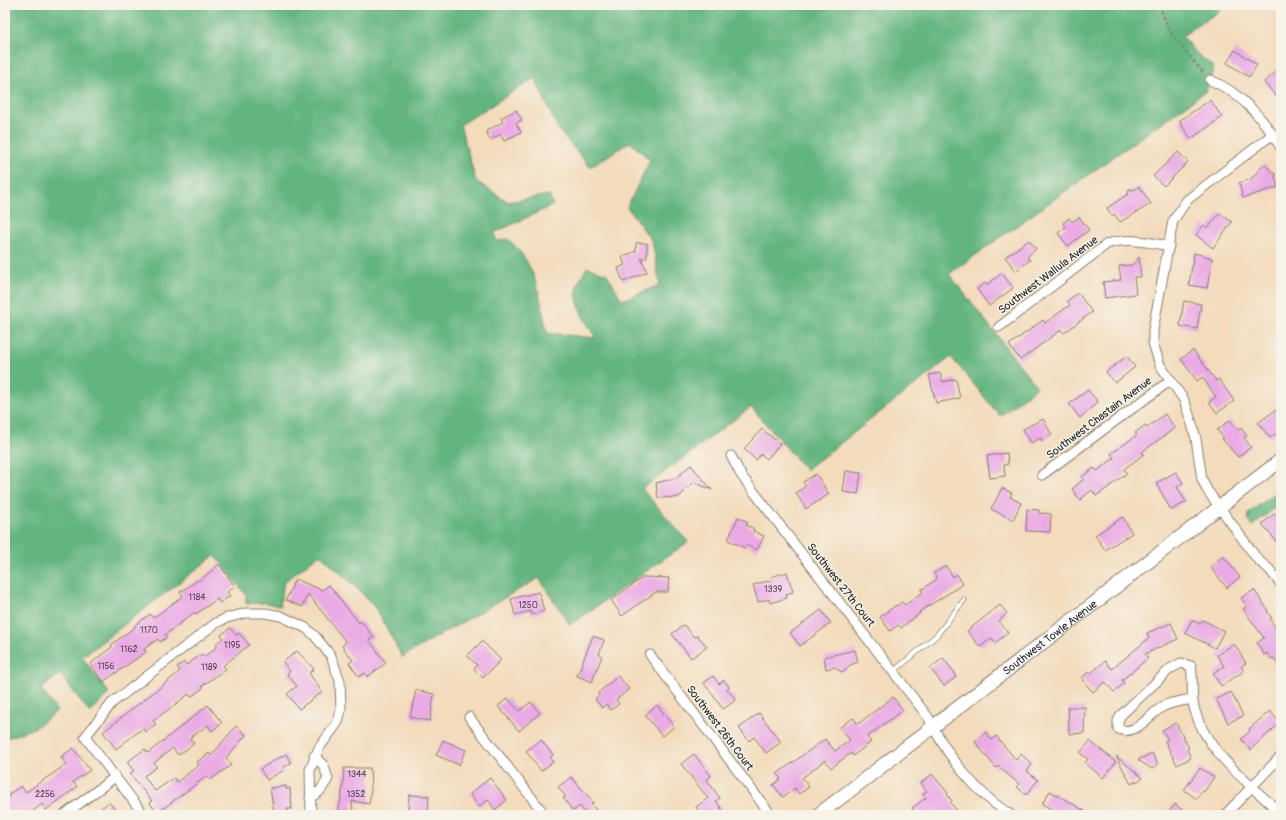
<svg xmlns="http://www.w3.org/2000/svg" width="1286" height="820" viewBox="0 0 1286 820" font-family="Pangolin,sans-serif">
	<rect width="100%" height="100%" fill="#f7f3e8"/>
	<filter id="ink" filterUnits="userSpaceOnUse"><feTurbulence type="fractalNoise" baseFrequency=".025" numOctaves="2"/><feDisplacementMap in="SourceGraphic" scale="8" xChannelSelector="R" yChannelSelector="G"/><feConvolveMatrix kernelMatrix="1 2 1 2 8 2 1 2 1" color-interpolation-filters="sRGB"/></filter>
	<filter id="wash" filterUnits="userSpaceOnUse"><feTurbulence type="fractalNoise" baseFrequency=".012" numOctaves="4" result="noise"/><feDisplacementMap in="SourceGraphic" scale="16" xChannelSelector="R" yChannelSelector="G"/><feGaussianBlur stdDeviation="0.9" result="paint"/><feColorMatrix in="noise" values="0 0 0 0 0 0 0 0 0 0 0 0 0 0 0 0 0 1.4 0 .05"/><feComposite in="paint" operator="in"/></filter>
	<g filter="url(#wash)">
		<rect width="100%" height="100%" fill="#f3dbbc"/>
		<g fill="#64b580" stroke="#40684e" fill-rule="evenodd">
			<path d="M 5,5 L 1228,5 L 1182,36 L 1196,53 L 1214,67 L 1206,91 L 949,274 L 1037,387 L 1000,416 L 951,357 L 806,470 L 751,407 L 642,489 L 688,542 L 570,625 L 539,578 L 402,657 L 377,610 L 360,591 L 320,554 L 284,582 L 280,604 L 281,606 L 264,603 L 246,604 L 246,595 L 215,555 L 82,657 L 109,693 L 90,713 L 60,674 L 41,689 L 57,711 L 36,727 L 5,739 ZM 535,78 L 558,129 L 590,167 L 630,142 L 650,160 L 627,207 L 652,241 L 660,285 L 622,300 L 607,274 L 587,267 C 584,273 580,279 578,284 C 572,301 587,325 596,338 L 547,333 C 539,296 538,266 508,239 L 497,241 L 494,233 L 553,205 L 549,195 L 508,202 L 476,181 L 460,125 Z"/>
			<polygon points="1281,488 1281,503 1252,526 1248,521 1249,513"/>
		</g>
		<g id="blocks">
			<g fill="#eaaae5">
				<polygon points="1235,50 1257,65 1249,77 1227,63"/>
				<polygon points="1277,71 1281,76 1281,102 1264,82"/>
				<polygon points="1210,100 1222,117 1191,139 1179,121"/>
				<polygon points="516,110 522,120 516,123 521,132 504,141 501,134 490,140 486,131 503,122 501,118"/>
				<polygon points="1178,152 1188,162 1164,186 1153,176"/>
				<polygon points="1264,164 1276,175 1275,177 1278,187 1243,198 1239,183 1251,179"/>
				<polygon points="1139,186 1151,204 1120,222 1114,214 1112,216 1107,208 1128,194 1129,189 1134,190"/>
				<polygon points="1220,213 1232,222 1213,248 1196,235 1204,225 1208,228"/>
				<polygon points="1079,217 1089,230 1068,246 1058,233 1066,227 1063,223 1069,218 1072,222"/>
				<polygon points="1029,240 1036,249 1027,257 1030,260 1016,271 1005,257"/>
				<polygon points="636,243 647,243 647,258 641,258 647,272 623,282 618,268 625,265 622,257 636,251"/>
				<polygon points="1194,253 1212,258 1207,288 1189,285"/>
				<polygon points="1139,257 1141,277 1134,277 1136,294 1105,298 1103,282 1121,280 1119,266 1132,265"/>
				<polygon points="1002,273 1013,288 989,306 977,289 985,283 987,285"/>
				<polygon points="1078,293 1092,312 1064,333 1061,330 1020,360 1009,345 1043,320 1045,323 1070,305 1067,301"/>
				<polygon points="1184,301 1201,304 1197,329 1180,326"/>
				<polygon points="1193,350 1216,381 1219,379 1234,401 1217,413 1209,402 1216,397 1202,377 1197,381 1181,359"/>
				<polygon points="1127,356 1135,367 1115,383 1106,372"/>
				<polygon points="940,373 943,382 956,379 960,398 936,403 929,375"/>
				<polygon points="1088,390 1098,402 1080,418 1069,404"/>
				<polygon points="1281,406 1281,430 1270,438 1258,423"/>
				<polygon points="1165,414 1175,428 1142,452 1144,454 1124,469 1127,473 1109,487 1096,496 1092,490 1080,500 1072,489 1084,479 1082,477 1094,468 1097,471 1114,458 1111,454 1137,435 1135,433 1145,425 1147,428"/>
				<polygon points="1043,419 1052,435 1042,441 1041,438 1031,443 1023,429"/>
				<polygon points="1230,420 1238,430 1241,428 1247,436 1244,438 1251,447 1238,457 1222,439 1224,438 1217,430"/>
				<polygon points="762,429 780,444 767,459 761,454 756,460 744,449"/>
				<polygon points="1007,453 1008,464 1004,465 1005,476 990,478 987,456"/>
				<polygon points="691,465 712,490 694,482 679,497 658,498 656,483 676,478"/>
				<polygon points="846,471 861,473 858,494 843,492"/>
				<polygon points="1176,472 1183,483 1177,487 1186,502 1171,510 1156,483"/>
				<polygon points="816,474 829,494 806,509 796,493 806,486 803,482"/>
				<polygon points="1002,488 1012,493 1010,497 1021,503 1013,520 991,509"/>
				<polygon points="1027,509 1039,510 1039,513 1051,514 1050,532 1026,531"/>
				<polygon points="1275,513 1281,521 1281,547 1262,524"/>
				<polygon points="738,517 748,522 746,525 754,529 753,531 764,536 757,550 746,545 745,548 728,540"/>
				<polygon points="1123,517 1132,533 1105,550 1095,535"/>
				<polygon points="1223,556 1240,577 1227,588 1210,567"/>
				<polygon points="219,564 235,586 227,592 230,596 220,603 217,599 196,614 195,612 165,635 167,637 160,642 158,639 144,649 146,652 103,682 90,664 112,647 111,645 135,627 134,626 150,614 153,618 183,596 180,592 198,580 199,581"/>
				<polygon points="946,566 953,577 957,574 963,584 919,612 920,613 901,628 898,625 890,631 880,617 896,605 897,606 902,602 905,605 923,592 921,590 937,579 934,573"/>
				<polygon points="787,572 793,592 786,594 787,598 770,603 769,599 758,602 753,585 772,580 771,577"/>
				<polygon points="644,577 669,578 668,592 656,592 622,616 611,600"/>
				<polygon points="295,579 322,590 329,585 359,623 361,621 374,637 369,640 386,663 367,677 365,673 359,677 349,663 353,660 342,646 346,642 308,594 302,607 286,600"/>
				<polygon points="1254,590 1268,610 1267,611 1272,618 1270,619 1281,637 1281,670 1274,658 1271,659 1267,653 1264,655 1257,643 1264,638 1243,609 1247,606 1241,598"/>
				<polygon points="539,592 544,611 532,615 530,611 515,615 511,599"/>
				<polygon points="1000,605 1007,613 999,621 1008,633 995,643 992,638 980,647 967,631"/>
				<polygon points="821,610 831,623 800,646 790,633"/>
				<polygon points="1192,620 1200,624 1203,620 1224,631 1215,648 1185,633"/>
				<polygon points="1171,623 1178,639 1145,654 1148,658 1122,680 1124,683 1114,692 1105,682 1093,692 1083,681 1082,678 1088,672 1090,674 1105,661 1112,669 1149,638 1147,633"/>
				<polygon points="684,625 694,637 698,636 707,647 691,658 672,634"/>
				<polygon points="230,628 236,635 239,633 249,645 223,666 226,669 202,686 203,688 191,697 189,694 153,721 156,724 146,732 143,728 116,749 103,732 172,678 180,671 177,667 184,662 186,665 202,654 204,657 218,646 216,644 223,638 221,635"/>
				<polygon points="593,636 604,640 599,654 602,656 592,682 577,676"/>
				<polygon points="482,641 501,660 483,678 474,669 477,665 467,656"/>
				<polygon points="1234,644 1246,663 1241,666 1244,671 1221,686 1213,673 1224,666 1217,655"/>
				<polygon points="855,650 858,662 850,665 845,671 841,672 835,667 826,669 824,657"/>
				<polygon points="297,651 314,669 309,673 322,692 299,709 287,694 297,686 287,674 290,671 283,662"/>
				<polygon points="943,658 955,673 954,674 956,677 944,686 930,668"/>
				<polygon points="618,676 629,689 616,700 619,704 611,710 606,704 602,708 595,699 599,695 598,693"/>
				<polygon points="713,676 719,684 724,680 729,687 727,689 736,700 723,709 704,683"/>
				<polygon points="416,690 434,694 430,721 410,717"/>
				<polygon points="1231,692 1243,716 1228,723 1216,699"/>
				<polygon points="893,697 903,710 867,737 871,742 853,756 851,753 831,768 825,760 802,778 809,787 799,794 795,788 783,797 773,785 781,779 777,774 825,739 835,751 850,740 840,727 853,718 858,724"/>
				<polygon points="508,698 519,711 531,702 540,713 519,731 498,706"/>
				<polygon points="208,705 222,723 212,731 208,725 190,738 194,744 178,755 173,748 154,763 157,767 144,776 155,791 174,778 177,782 199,765 197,762 209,753 211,756 236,726 246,735 226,758 231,765 210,780 207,776 157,813 150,803 152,801 130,774 134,771 127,762 145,749 148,753"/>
				<polygon points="657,705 674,727 662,736 645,715"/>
				<polygon points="1068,707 1085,707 1084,733 1069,734"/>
				<polygon points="1270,711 1280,723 1250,750 1241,739 1250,731 1249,729"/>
				<polygon points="759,713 781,742 766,753 754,737 749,741 739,728"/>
				<polygon points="1176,723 1189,748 1187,749 1191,758 1177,765 1165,741 1168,739 1162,730"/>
				<polygon points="986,732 992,740 996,736 1016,760 1021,754 1032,764 1027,771 1038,780 1026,795 1017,787 1019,784 998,766 996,768 975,742"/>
				<polygon points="443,740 466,750 459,765 436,755"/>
				<polygon points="541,740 553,755 550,758 553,762 541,771 526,751"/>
				<polygon points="1090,741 1116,762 1103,778 1085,763 1088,759 1080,753"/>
				<polygon points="73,748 90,770 73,782 77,787 46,810 42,804 28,815 5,815 5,799 10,796 9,794 21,786 26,792 67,764 61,757"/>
				<polygon points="1152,753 1158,765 1152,769 1138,760"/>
				<polygon points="286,754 291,763 283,768 284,770 267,780 260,769"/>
				<polygon points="694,754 711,776 707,780 720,798 716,801 726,815 710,815 707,811 702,815 696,807 708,798 681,764"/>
				<polygon points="1116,756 1143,778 1131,784"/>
				<polygon points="344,768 370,768 371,790 369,804 352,801 353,815 338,815 343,786"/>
				<polygon points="1200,768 1214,777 1204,792 1202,791 1197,799 1184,790"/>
				<polygon points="932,774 948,793 947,794 952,801 950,803 962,815 916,815 912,808 926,798 923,794 927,791 921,783"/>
				<polygon points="571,777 590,798 593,803 591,804 600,815 586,815 580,806 573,811 563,798 566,797 558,787"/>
				<polygon points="490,778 507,800 495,810 488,800 479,807 470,794"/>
				<polygon points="286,786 286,789 290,788 292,809 287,809 288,812 274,813 270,788"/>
				<polygon points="1050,791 1073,804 1091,815 1052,815 1055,811 1042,804"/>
				<polygon points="409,795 429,796 428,815 415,815 416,811 408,810"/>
				<polygon points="109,802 119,815 93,815"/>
				<polygon points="1175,804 1188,815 1166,815"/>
			</g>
		</g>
	</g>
	<g filter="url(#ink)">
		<use href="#blocks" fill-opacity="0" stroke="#887c6c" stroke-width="1"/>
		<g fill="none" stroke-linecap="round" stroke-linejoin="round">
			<g stroke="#887c6c" stroke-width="6">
				<polyline id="service" points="893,672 937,635 964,600"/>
			</g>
			<g stroke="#887c6c" stroke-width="11">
				<g id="minor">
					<path d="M 1210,80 C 1240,92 1265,120 1281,148"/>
					<polyline points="1273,134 1187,200 1173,221 1153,330 1153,343 1160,365 1184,400 1192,424 1196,439 1202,479 1207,490 1258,560 1269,569 1281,584"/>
					<path d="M 999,327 L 1107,244 C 1128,237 1147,242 1169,246"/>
					<path d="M 731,456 L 741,475 L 928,717 C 946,754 975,793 1011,815"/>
					<polyline points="1042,475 1171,380"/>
					<polyline points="650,655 771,815"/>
					<path d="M 1192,699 C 1183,701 1172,702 1164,706 C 1149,714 1136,737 1118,729 L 1118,721 L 1121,715 L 1170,669 L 1181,663 L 1191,666 C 1194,681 1190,696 1195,711 C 1208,755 1250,783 1281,814"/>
					<polyline points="469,717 545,815"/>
					<polyline points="310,798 320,791 328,779 324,766 314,756"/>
					<polyline points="64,815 115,777"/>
					<polyline points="144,815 85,737 112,703 216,623 227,618 246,613 265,613 281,616 306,628 315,636 331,656 340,681 341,710 338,722 319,748 310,770 311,815"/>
					<polyline points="1225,815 1281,756"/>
				</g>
			</g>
			<g stroke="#887c6c" stroke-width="15">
				<g id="secondary">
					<path id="s1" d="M 818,815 L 1281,460"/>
				</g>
			</g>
			<polyline stroke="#887c6c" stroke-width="2" stroke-dasharray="3 3" stroke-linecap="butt" points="1159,5 1169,30 1204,74"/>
			<use href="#service" stroke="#fff" stroke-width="4.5"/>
			<use href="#minor" stroke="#fff" stroke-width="9"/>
			<use href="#secondary" stroke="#fff" stroke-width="13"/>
		</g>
	</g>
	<g text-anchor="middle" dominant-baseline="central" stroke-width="3" stroke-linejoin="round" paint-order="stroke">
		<g font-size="9" fill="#50404e">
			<text x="773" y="589">1339</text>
			<text x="197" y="597">1184</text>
			<text x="528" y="605">1250</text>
			<text x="149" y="630">1170</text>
			<text x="232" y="645">1195</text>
			<text x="129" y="649">1162</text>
			<text x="106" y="666">1156</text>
			<text x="209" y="667">1189</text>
			<text x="357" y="774">1344</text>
			<text x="45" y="794">2256</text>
			<text x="356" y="794">1352</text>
		</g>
		<g font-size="11" fill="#1c1c1c" stroke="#f7f3e8">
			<text transform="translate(1048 275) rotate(-37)">Southwest Wallula Avenue</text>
			<text transform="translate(1099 418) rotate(-37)">Southwest Chastain Avenue</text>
			<text transform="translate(841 585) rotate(52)">Southwest 27th Court</text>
			<text stroke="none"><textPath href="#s1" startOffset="292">Southwest Towle Avenue</textPath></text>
			<text transform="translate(720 728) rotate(53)">Southwest 26th Court</text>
		</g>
	</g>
	<rect width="1286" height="820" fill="none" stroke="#f7f3e8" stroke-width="20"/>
</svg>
